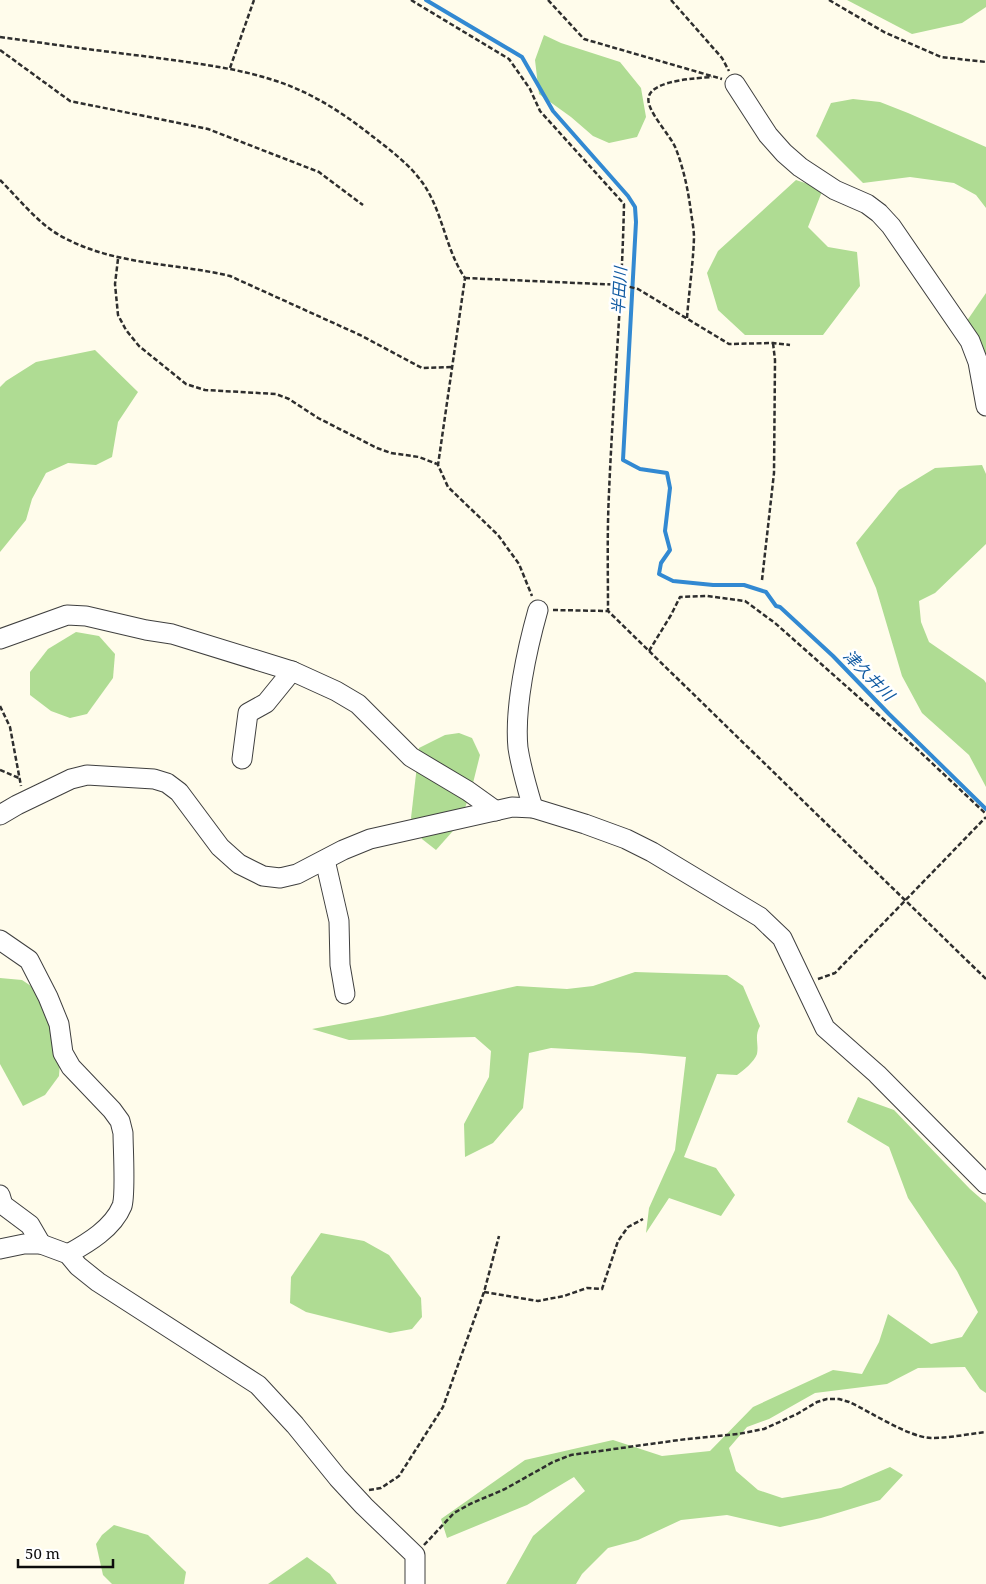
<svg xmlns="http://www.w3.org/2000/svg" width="986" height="1584" viewBox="0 0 986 1584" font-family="'Noto Serif','Noto Sans JP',serif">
	<rect width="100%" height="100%" fill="#fffceb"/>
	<g fill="#afdc93">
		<polygon points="847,0 986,0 986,7 962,23 912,34"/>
		<polygon points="544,35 561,43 620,62 641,88 646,117 637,137 609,143 593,136 571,117 539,94 535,60"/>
		<polygon points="853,99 880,102 908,113 986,147 986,208 976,195 954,183 910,177 863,183 816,136 831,103"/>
		<polygon points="796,180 823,189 808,227 828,247 857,252 860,286 823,335 745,335 718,310 707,273 718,251"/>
		<polygon points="986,293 986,380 962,328"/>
		<polygon points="95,350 138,392 118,422 112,457 96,465 68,463 46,473 32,499 26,520 0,552 0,387 6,381 36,362"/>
		<polygon points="982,465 986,474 986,544 935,593 919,601 921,622 929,642 984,680 986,683 986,787 969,755 922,713 902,676 876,588 856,543 899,490 935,468"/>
		<polygon points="76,632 99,636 115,654 113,678 87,714 70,718 51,711 30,695 30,672 48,649"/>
		<polygon points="459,733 472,738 480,755 472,787 460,823 436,850 422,839 411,818 419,748 445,735"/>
		<path d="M 635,972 L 727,975 L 743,986 L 760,1026 C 754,1037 759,1043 757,1054 C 754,1062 744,1070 737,1075 L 717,1074 L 684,1157 L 716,1168 L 735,1195 L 721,1216 L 669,1198 L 646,1233 L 649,1208 L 675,1150 L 686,1057 L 640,1053 L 551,1048 L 529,1053 L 523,1108 L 493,1143 L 465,1157 L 464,1124 L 489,1077 L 491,1051 L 475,1037 L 349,1040 L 312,1029 L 383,1016 L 517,986 L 567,989 L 593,986 Z"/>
		<polygon points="0,978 22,980 37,990 61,1048 59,1076 45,1095 23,1106 0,1064"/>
		<polygon points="858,1097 894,1110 970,1189 986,1203 986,1393 980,1389 965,1367 918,1368 887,1384 815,1393 769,1419 747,1427 729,1448 736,1471 758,1490 782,1498 841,1488 890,1467 903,1475 880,1500 821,1518 780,1527 727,1515 681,1520 638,1540 608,1548 582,1574 576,1584 506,1584 533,1536 585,1491 574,1477 527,1505 447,1538 441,1519 525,1460 613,1440 662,1456 710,1451 753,1407 833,1370 862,1374 879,1342 888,1314 931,1344 962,1337 978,1312 957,1271 908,1198 889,1147 847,1122"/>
		<polygon points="321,1233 364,1241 389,1255 421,1298 422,1317 412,1329 390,1333 306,1312 290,1303 291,1277"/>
		<polygon points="114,1525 148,1535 186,1572 184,1584 112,1584 103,1575 96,1544 102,1535"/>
		<polygon points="307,1557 330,1574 337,1584 268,1584"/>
	</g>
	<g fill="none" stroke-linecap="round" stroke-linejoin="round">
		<polyline stroke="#3289d2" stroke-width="4" points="426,0 522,57 553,111 628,196 635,207 636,222 623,460 640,469 667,473 670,488 665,531 670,550 661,563 659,574 673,581 713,585 744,585 766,592 776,606 780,607 833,656 889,714 986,809"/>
		<g stroke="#3f3f3f" stroke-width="21">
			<g id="minor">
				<polyline points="735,84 768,135 784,153 800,167 835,190 867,204 879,213 891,226 970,341 978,362 986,406"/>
				<polyline points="0,639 67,615 86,616 146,630 172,634 292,671 336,691 358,704 411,757 468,791 496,811"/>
				<polyline points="242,759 248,713 266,703 292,671"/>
				<path d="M 533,808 C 527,788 521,768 518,748 C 514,708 527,649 538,610"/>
				<polyline points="0,815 17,805 71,779 87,775 154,779 167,783 179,792 220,847 239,864 263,876 280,878 297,874 343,850 370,839 512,807 533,808 585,824 626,839 652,852 760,917 782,938 825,1028 877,1074 986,1184"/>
				<polyline points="325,860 339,921 340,965 345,994"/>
				<path d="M 0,940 L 29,960 L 48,997 L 59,1024 L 63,1053 L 71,1067 L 112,1110 L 120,1121 L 123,1133 C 123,1147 126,1195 122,1206 C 113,1228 88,1243 68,1254"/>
				<polyline points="0,1195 3,1205 30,1225 41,1244"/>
				<polyline points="0,1249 24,1244 41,1244 68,1254 78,1266 98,1282 258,1385 295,1425 338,1478 364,1506 415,1555 415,1584"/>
			</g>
		</g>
		<g stroke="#2e2e2e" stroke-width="2.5" stroke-dasharray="5 2.5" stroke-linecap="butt">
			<path d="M 411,0 L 509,59 L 530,89 L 540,111 L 624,204 C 622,300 613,396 609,493 C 607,532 608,572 608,611"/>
			<polyline points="548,0 584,39 722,79"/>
			<polyline points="671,0 722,58 729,71"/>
			<polyline points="829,0 884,32 941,57 986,62"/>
			<path d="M 0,37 C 50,44 100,51 151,57 C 192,63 233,67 273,80 C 309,91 342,112 372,136 C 389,149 409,164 422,182 C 443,211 445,249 465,278 L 438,465 L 448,487 L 498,535 L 519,564 L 532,596"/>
			<polyline points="0,50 70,101 208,129 319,172 363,205"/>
			<polyline points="230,68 254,0"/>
			<path d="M 0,180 C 18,198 37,222 59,235 C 114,266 171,262 230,276 L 360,335 L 422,368 L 452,367"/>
			<polyline points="118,259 115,284 118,315 126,330 139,346 186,384 205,390 276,394 289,399 318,418 377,448 391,453 419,457 437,464"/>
			<polyline points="465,278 622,285 638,289 729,344 773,343 790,345"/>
			<path d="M 687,318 C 689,291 693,265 694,238 C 694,229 692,220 691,212 C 688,190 684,170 676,149 C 671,135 644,109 649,96 C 654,80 698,78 712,77"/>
			<polyline points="762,580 774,473 775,360 773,343"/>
			<polyline points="553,610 608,611 986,979"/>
			<polyline points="649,651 671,615 680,597 707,596 745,601 775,623 917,749 986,814"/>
			<polyline points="0,706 10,727 21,786"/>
			<polyline points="0,770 19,778"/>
			<polyline points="818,979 835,973 986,817"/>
			<polyline points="484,1292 538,1301 564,1296 587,1288 602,1289 618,1241 628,1227 643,1219"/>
			<polyline points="369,1490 381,1488 399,1476 443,1407 484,1292 499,1236"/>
			<path d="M 424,1545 L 454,1513 L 470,1504 L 505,1489 L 553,1462 L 571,1455 L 679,1440 L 738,1434 L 764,1429 L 797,1414 L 817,1402 L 827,1399 L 839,1399 L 849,1402 C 871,1412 908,1437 931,1438 C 950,1438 968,1434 986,1432"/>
		</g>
		<use href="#minor" stroke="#fff" stroke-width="19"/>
	</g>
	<g text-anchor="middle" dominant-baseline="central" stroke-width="5" stroke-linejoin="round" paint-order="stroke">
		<g font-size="16" font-style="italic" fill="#115ba2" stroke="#fff">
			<text transform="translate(619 291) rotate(-87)">半田川</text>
			<text transform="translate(869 675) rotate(45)">津久井川</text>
		</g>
	</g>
	<path d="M18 1559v8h95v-8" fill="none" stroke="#0c0c0c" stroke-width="2.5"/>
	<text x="25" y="1559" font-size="15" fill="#0c0c0c" stroke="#ffffff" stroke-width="4" paint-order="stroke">50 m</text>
</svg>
